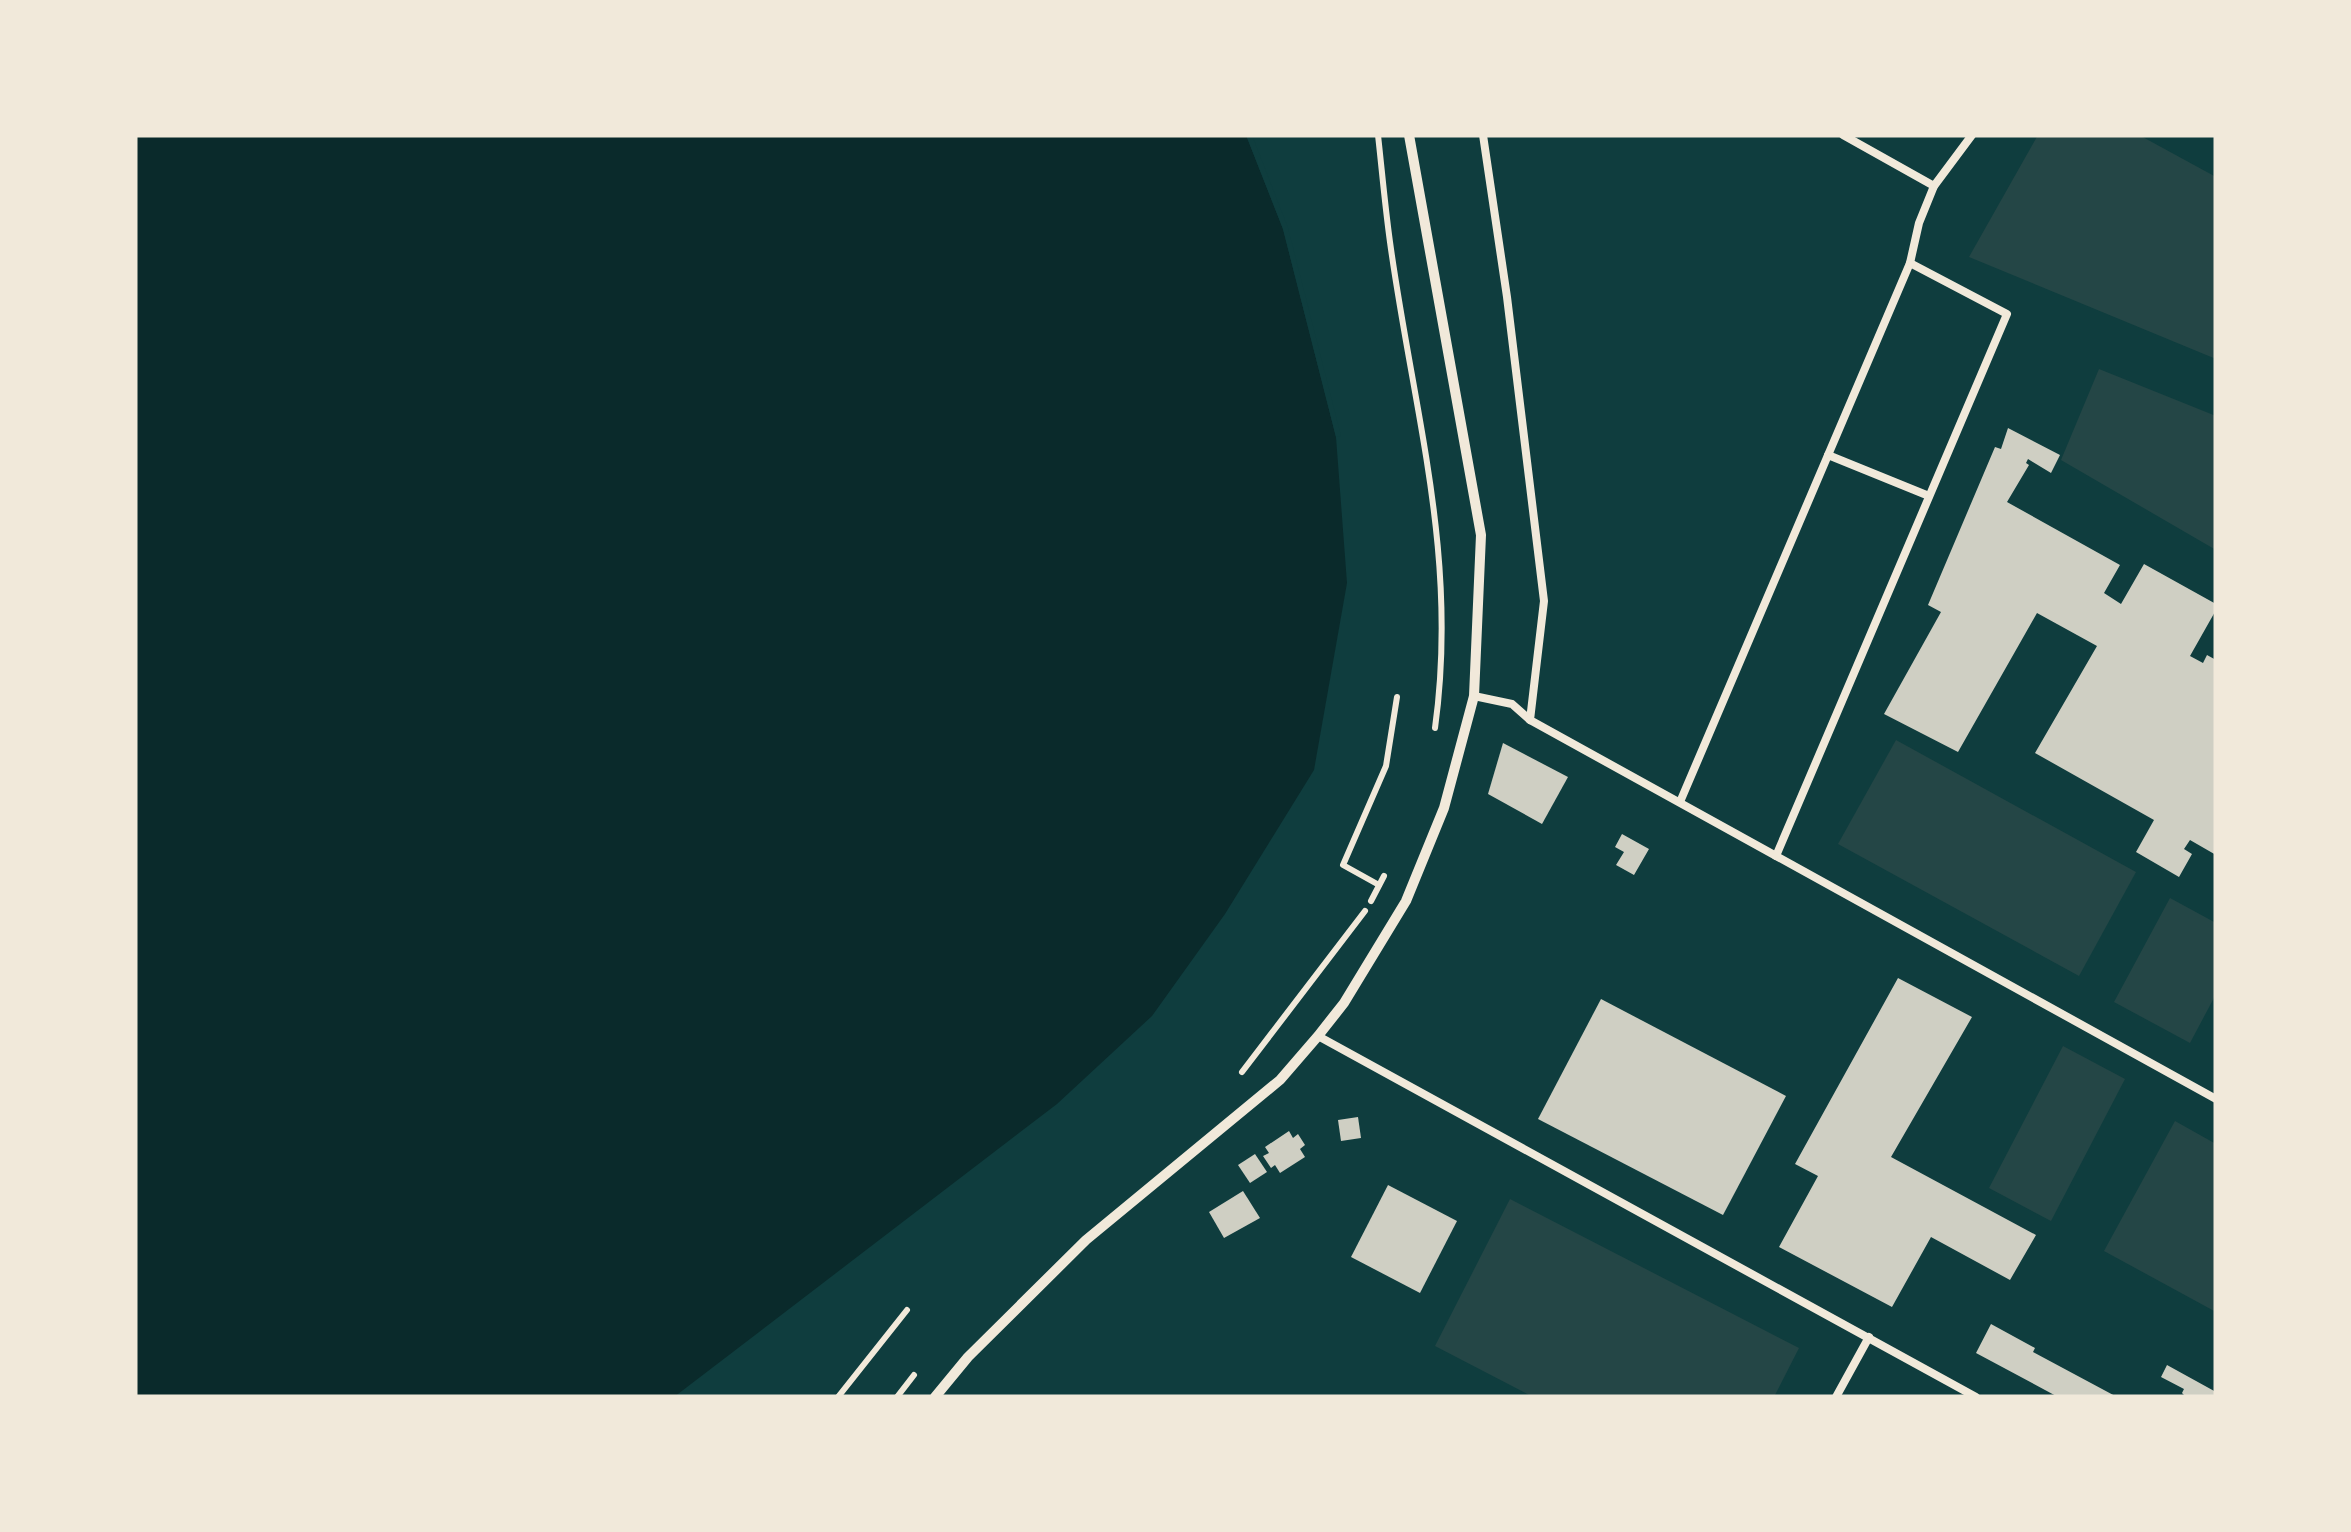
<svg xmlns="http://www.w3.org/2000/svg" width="2351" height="1532" viewBox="0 0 2351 1532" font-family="Spectral,serif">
	<rect width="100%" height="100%" fill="#0f3d3e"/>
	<g fill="#244646">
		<polygon points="2038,135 2139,135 2216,177 2216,359 1969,257"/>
		<polygon points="2099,369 2216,416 2216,550 2061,460"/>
		<polygon points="1896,740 2136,872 2079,976 1838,844"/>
		<polygon points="2170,898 2216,923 2216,994 2190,1043 2114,1002"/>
		<polygon points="2063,1046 2125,1079 2051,1221 1989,1188"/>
		<polygon points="2175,1121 2216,1144 2216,1312 2104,1251"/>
		<polygon points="1510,1199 1799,1348 1774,1397 1533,1397 1435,1346"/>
	</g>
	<polygon fill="#0a2a2b" points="135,135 1246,135 1283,229 1336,437 1347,583 1314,770 1225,914 1152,1016 1057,1104 674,1397 135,1397"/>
	<polygon fill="#0f3d3e" points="1246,135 1252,135 1288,228 1341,436 1336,437 1283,229"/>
	<g fill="#cfcfc3">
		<polygon points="2008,428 2060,455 2051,473 2028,459 2026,463 2029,465 2007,502 2120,565 2104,593 2121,604 2144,564 2216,604 2216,610 2190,656 2203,663 2207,655 2216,660 2216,855 2190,840 2184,849 2192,854 2179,877 2136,852 2154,820 2035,753 2097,646 2037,613 1958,752 1884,714 1941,612 1928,605 1995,447 2001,449"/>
		<polygon points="1503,743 1568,777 1542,824 1488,794"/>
		<polygon points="1622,834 1649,849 1634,875 1616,865 1624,852 1615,847"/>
		<polygon points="1898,978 1972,1017 1891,1157 2036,1235 2010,1280 1931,1237 1892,1307 1779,1247 1818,1176 1795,1164"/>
		<polygon points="1601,999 1786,1096 1723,1215 1538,1119"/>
		<polygon points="1358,1117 1361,1138 1341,1141 1338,1120"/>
		<polygon points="1289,1131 1293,1138 1298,1134 1305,1145 1300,1149 1305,1157 1280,1173 1275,1165 1271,1168 1263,1156 1269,1153 1265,1147"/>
		<polygon points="1255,1154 1267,1172 1250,1183 1238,1165"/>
		<polygon points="1388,1185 1457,1221 1420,1293 1351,1257"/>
		<polygon points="1243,1191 1260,1218 1224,1238 1209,1212"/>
		<polygon points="1991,1324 2035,1348 2033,1352 2117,1397 2058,1397 1976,1353"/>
		<polygon points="2167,1365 2216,1392 2216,1397 2186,1397 2182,1393 2184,1389 2161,1377"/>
	</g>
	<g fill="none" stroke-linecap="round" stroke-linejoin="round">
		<g stroke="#f1e9da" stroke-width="6">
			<path d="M 1378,135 C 1382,171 1385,206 1390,242 C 1413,410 1459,555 1435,728"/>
			<polyline points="1379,885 1343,865 1386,766 1397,697"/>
			<polyline points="1371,901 1384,876"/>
			<polyline points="1242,1072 1365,911"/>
			<polyline points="838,1397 907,1310"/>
			<polyline points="897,1397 914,1375"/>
		</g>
		<g stroke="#f1e9da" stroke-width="8">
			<polyline points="1483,135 1507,297 1544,601 1530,720 2216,1099"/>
			<polyline points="1843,135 1934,186"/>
			<polyline points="1828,455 1929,496"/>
			<polyline points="1474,696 1512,704 1530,720"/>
			<polyline points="1680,802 1910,263 1919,223 1934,186 1972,135"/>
			<polyline points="1776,856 2007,314 1910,263"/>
			<polyline points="1318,1036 1976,1397"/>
			<polyline points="1836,1397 1869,1337"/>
		</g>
		<polyline stroke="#f1e9da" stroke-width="10" points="935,1397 968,1357 1086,1240 1280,1080 1318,1036 1344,1003 1406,901 1444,808 1474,696 1481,535 1409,135"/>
	</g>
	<rect width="2351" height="1532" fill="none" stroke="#f1e9da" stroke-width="275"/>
</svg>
